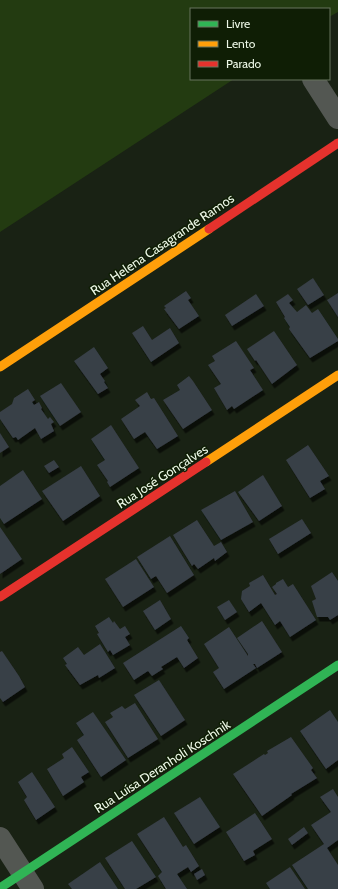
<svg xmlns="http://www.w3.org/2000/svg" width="338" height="889" viewBox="0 0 338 889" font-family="Cabin,sans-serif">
	<defs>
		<filter id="shadow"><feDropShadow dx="2.5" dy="4.5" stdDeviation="0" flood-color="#0009"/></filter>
	</defs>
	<rect width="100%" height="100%" fill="#192214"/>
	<polygon fill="#233b11" points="0,0 338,0 338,12 329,17 329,9 191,9 191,79 234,79 0,232"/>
	<g fill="#383f47" filter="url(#shadow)">
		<polygon points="313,278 324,295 308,305 297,289"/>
		<polygon points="186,291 191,298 188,300 199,316 179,329 164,309 166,308 164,306"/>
		<polygon points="338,293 338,317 327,300"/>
		<polygon points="256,294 264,306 232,326 225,315"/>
		<polygon points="288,294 293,300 289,303 297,312 306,305 312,313 318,309 338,339 338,341 310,358 289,329 290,327 284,318 285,317 276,302"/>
		<polygon points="143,326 152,340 170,328 179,343 151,362 132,333"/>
		<polygon points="274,331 297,365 272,384 256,360 255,361 247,349"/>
		<polygon points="236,341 254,368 250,370 263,390 234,409 232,406 227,410 214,388 221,384 208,365 215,361 212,356"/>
		<polygon points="94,347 108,368 100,374 105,381 104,382 108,388 98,394 74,361"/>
		<polygon points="189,376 193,381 212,410 183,429 163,400 180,390 177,385"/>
		<polygon points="61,383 81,412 60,426 40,396"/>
		<polygon points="28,389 35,400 32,402 34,405 39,402 42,408 41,409 48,419 50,417 54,422 51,424 54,431 41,439 35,428 18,440 16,437 13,438 0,419 0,412 12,404 14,398"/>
		<polygon points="147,392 151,399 154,398 178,436 157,449 145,432 134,439 121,419 140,406 135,400"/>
		<polygon points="111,425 139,468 110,487 107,482 108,481 97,465 105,460 91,439"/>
		<polygon points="0,433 9,447 0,453"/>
		<polygon points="308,445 329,476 320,481 325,489 310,498 286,460"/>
		<polygon points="54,460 59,467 49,473 44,466"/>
		<polygon points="81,466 100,496 63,521 42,491"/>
		<polygon points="23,470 42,499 4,524 0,518 0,486"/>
		<polygon points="263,475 282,506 259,521 238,492"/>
		<polygon points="235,491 253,522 221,540 201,510"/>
		<polygon points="302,519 311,533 278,554 269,539"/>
		<polygon points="197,520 214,546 221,542 227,552 215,561 214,558 198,569 194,564 192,566 173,535"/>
		<polygon points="0,527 22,559 0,574"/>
		<polygon points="170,536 194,575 167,593 156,576 151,579 137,557"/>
		<polygon points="136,559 154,587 123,607 105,579"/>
		<polygon points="332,572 338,581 338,615 330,620 328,617 317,617 312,601 316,599 311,586"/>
		<polygon points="263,575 275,595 277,594 272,587 276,584 276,583 283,579 288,587 293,584 316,620 290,637 280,621 275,625 261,603 249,612 241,599 242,591 250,586 249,583"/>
		<polygon points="160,600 171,619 155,630 143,611"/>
		<polygon points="229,600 237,612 225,620 217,607"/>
		<polygon points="109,617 113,623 114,621 120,629 125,626 130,634 125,637 130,645 113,655 110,650 108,652 97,634 99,633 95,626"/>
		<polygon points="262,621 282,652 257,668 255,664 253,664 256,668 224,689 213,672 219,668 204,644 229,627 248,656 248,654 237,638"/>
		<polygon points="181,626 189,638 187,640 198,658 184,668 177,657 161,667 163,669 152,676 148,671 134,680 123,663"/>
		<polygon points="100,644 115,668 99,678 98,675 80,685 65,665 67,664 63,658 78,647 84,655"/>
		<polygon points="2,651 19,676 25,687 3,702 0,698 0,652"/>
		<polygon points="159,680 185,720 161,736 134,695"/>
		<polygon points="135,703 158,739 128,758 105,722 113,717 110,713 122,706 125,709"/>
		<polygon points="330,710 338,722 338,760 326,769 300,731"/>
		<polygon points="93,712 126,760 101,777 77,740 84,735 76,723"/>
		<polygon points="291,737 313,768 311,770 317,778 291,794 292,795 262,816 233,774 264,754 265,755 268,753 267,751"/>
		<polygon points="72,747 89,772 81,777 84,782 63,796 47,769 64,758 62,754"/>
		<polygon points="32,772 55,807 36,820 24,800 27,797 18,782"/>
		<polygon points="333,789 338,797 338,840 327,848 338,865 338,889 308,889 292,865 324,844 311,825 331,812 320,797"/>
		<polygon points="200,797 220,827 194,844 174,813"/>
		<polygon points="255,813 272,839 253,851 255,855 244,861 226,832"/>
		<polygon points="164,817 183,847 186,845 199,866 191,872 188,867 177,874 187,889 166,889 158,876 162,872 137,834"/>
		<polygon points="304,827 308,833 292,845 288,839"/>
		<polygon points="132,841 156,877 136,889 125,889 105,858"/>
		<polygon points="100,862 118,889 72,889 68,884"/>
		<polygon points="290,867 305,889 270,889 266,883"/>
		<polygon points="202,869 205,875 197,880 194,874"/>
	</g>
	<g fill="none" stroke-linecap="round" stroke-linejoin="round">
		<g stroke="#535752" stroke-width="22">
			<polyline points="313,79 338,118"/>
			<polyline points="0,838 33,889"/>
		</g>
		<polyline stroke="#30b455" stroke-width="9" points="0,888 338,665"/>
		<g stroke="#ff9f0a" stroke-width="9">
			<polyline points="0,367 209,229"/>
			<polyline points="206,462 338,375"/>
		</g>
		<g stroke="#e5322d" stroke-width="9">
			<polyline points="209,229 338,143"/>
			<polyline points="0,597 206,462"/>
		</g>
	</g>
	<g text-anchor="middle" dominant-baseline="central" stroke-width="3" stroke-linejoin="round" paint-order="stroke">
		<g font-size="13" fill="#edf8e7" stroke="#0f1e05">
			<text transform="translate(162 244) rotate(-34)">Rua Helena Casagrande Ramos</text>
			<text transform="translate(162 476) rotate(-33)">Rua José Gonçalves</text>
			<text transform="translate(162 766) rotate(-33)">Rua Luísa Deranholi Koschnik</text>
		</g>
	</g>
	<rect x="190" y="8" width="140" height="72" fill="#0f1e05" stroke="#68755f"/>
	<rect x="198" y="21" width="20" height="6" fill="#30b455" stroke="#68755f"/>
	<text x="226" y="28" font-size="12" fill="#edf8e7">Livre</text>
	<rect x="198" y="41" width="20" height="6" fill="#ff9f0a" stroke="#68755f"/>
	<text x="226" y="48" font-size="12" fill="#edf8e7">Lento</text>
	<rect x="198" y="61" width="20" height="6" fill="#e5322d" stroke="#68755f"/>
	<text x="226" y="68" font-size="12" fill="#edf8e7">Parado</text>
</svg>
